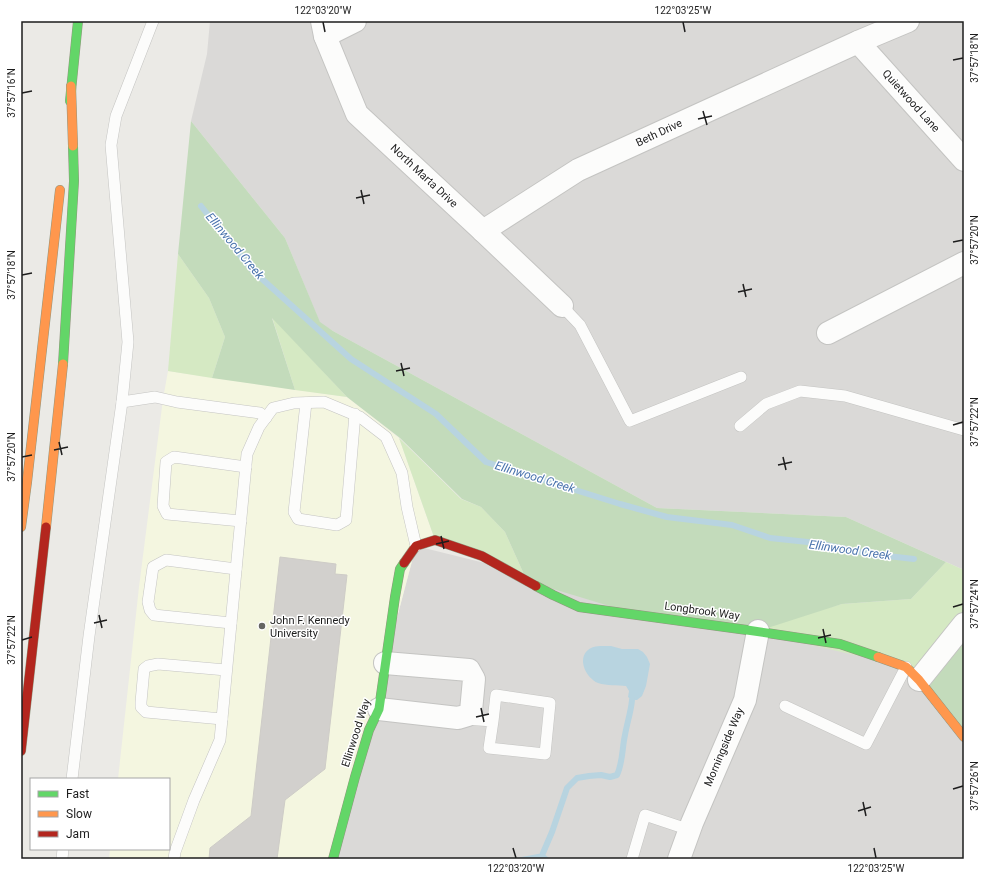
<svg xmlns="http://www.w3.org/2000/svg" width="985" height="880" viewBox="0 0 985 880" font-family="Roboto,sans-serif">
	<rect width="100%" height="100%" fill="#ebeae6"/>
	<g fill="#dad9d7">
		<polygon points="210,21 964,21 964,570 846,517 657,508 333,331 320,323 285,238 191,121 207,54"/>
		<polygon points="416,546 906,667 964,737 964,859 333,859"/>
	</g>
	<polygon fill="#f4f6e0" points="168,371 347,397 399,438 435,540 416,546 333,859 109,859 110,849 169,849 169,779 118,779 139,587 163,399"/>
	<g fill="#d5e9c3">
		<polygon points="178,254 209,298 225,337 212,378 168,371"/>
		<polygon points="272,317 347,397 295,390"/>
		<polygon points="399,438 461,499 481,507 505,532 527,581 435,540"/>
		<polygon points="946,562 964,570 964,624 919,680 906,667 747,630 842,604 911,599"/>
	</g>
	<g fill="#c3dbbb">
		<polygon points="191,121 285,238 320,322 333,331 657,508 846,517 946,562 911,599 842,604 758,631 639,615 527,581 505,532 481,507 462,499 400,438 347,397 272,318 295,390 212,378 225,337 209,298 178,254"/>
		<polygon points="964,624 964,732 919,680"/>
	</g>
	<g fill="#b8d4e0">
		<path d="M 604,646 L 611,646 L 622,649 L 638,649 L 643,652 L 647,657 L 650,664 L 646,686 L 642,696 L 637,700 L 632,700 L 628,697 L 629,691 L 626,686 C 617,685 607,686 598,683 C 586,678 577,659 588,650 C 592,646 599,646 604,646 Z"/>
		<polygon points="543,853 550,859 509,859 511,859"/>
	</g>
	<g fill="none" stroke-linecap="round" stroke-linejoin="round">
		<g stroke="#b8d4e0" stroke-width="6">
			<polyline points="201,206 252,270 351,359 436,414 486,462 620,504 667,517 732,525 770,538 817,543 870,554 914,559"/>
			<path d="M 543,853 L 552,832 L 567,788 L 577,778 L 589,776 L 601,775 L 610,777 L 617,775 C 623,762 622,748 625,735 C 627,723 631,712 632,700"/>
		</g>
	</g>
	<polygon fill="#d2d0cd" stroke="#ceccc7" points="280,557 336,564 335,574 347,575 325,769 285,800 277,859 209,859 210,848 251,816"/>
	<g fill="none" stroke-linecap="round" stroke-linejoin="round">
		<g stroke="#c4c4c2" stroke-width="12">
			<g id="lane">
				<polyline points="562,306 580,325 630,421 741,377"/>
				<polyline points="122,402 128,342 111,145 116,116 153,21"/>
				<polyline points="306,403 294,512 298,519 337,525 346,520 355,414"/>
				<polyline points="740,426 766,404 800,391 845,396 964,430"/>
				<polyline points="241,521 167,514 163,506 166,462 174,457 246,467"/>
				<polyline points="231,623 154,615 150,610 148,602 153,567 166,560 236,569"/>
				<polyline points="785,706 866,744 906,667"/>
				<polyline points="222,719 146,712 141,707 141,702 144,669 148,666 158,664 226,670"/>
				<polyline points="465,719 493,721 489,748 545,754 550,703 496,695 493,721"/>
				<polyline points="72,779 89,636 122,402 155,397 177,402 260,413 266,418"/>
				<polyline points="62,859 63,849"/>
				<polyline points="174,859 175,852 194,800 220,740 247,454 259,427 273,408 294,403 324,402 360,417 386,437 402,473 407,507 416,546"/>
				<polyline points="632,859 645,815 690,830"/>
			</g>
		</g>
		<g stroke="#c4c4c2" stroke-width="24">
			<g id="street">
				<polyline points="322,21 325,36 357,114 483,231 562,306"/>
				<polyline points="325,36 355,21"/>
				<polyline points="858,42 964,160"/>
				<polyline points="483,231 578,170 858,42 908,21"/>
				<polyline points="828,333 964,263"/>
				<polyline points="919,680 964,624"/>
				<polyline points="379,709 458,718 468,715 471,711 474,679 469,670 385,663"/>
				<polyline points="679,859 692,823 745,700 758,631"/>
			</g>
		</g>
		<g stroke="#91957e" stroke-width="10">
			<g id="fast">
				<polyline points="70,101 78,21"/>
				<polyline points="63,364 74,181 73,146"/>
				<polyline points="536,586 553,595 579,607 747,630 840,644 878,657"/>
				<polyline points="333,859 355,777 369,730 379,709 395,597 400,569 404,563"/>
			</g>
		</g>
		<g stroke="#91957e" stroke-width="10">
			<g id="slow">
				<polyline points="71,86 73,146"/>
				<polyline points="21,527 27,482 60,190"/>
				<polyline points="46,527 63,364"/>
				<polyline points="878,657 906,667 919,680 964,737"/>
			</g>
		</g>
		<g stroke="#91957e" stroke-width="10">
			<g id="jam">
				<polyline points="404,563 416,546 435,540 482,556 536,586"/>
				<polyline points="21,751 46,527"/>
			</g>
		</g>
		<use href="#lane" stroke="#fcfcfb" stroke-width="11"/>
		<use href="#street" stroke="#fcfcfb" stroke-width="22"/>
		<use href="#fast" stroke="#63d668" stroke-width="9"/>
		<use href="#slow" stroke="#ff974d" stroke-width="9"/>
		<use href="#jam" stroke="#b3261e" stroke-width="9"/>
	</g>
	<path fill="none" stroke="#1d1d1d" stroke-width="1.5" d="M 323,22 L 325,32M 683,22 L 685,32M 953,60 L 963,58M 22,93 L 32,91M 703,111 L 707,125M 698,119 L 712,116M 361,190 L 364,204M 356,198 L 370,195M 953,242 L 963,240M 22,275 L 32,273M 743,284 L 746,297M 738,292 L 752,289M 401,363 L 404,376M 396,371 L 410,368M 953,425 L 963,422M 59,442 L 62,455M 54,450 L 68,447M 22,457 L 32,455M 783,457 L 786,470M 778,465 L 792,462M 441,536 L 444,549M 436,544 L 449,541M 953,607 L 963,604M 99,615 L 102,628M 94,623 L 107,620M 823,629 L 826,643M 818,638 L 831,635M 22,640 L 32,637M 481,708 L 484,722M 476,717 L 489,714M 953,789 L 963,786M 863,802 L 866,816M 858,811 L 871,807M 513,848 L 516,858M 874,848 L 876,858"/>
	<circle fill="#656563" stroke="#fff" stroke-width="1.5" cx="262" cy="626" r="4"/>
	<g text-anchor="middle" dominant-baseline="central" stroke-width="3" stroke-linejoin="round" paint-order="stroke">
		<g font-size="11" fill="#1d1d1d" stroke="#fff">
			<text transform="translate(911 101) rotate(48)">Quietwood Lane</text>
			<text transform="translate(659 133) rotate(-25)">Beth Drive</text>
			<text transform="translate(424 176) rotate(43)">North Marta Drive</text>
			<text transform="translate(702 611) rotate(8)">Longbrook Way</text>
			<text transform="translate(356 733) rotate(-72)">Ellinwood Way</text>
			<text transform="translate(724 747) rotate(-67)">Morningside Way</text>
		</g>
		<g font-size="11" fill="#1d1d1d" stroke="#fff" text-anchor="start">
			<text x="270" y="620">John F. Kennedy<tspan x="270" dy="13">University</tspan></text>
		</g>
		<g font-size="12" font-style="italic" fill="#4973ad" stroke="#fff">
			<text transform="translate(235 246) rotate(50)">Ellinwood Creek</text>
			<text transform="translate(535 477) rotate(17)">Ellinwood Creek</text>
			<text transform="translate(850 550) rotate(8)">Ellinwood Creek</text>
		</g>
	</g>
	<rect width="985" height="880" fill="none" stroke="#ffffff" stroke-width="44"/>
	<rect x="30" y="778" width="140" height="72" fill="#ffffff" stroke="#a5a5a5"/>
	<rect x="38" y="791" width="20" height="6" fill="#63d668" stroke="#a5a5a5"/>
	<text x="66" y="798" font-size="12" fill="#1d1d1d">Fast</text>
	<rect x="38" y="811" width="20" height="6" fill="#ff974d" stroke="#a5a5a5"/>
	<text x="66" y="818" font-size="12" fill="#1d1d1d">Slow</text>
	<rect x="38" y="831" width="20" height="6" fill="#b3261e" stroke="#a5a5a5"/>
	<text x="66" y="838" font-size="12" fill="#1d1d1d">Jam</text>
	<rect x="22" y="22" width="941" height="836" fill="none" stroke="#1d1d1d" stroke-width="1.5"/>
	<g font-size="10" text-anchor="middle" fill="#1d1d1d">
		<text x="323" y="14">122°03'20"W</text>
		<text x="683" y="14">122°03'25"W</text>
		<text transform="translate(974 58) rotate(-90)" y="4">37°57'18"N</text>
		<text transform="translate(11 93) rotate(-90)" y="4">37°57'16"N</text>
		<text transform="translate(974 240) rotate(-90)" y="4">37°57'20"N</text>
		<text transform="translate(11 275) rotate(-90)" y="4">37°57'18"N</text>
		<text transform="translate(974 422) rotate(-90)" y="4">37°57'22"N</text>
		<text transform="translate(11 457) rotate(-90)" y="4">37°57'20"N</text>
		<text transform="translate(974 604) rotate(-90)" y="4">37°57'24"N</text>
		<text transform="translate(11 640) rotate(-90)" y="4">37°57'22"N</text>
		<text transform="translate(974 786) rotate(-90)" y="4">37°57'26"N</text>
		<text x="516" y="872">122°03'20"W</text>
		<text x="876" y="872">122°03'25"W</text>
	</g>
</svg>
